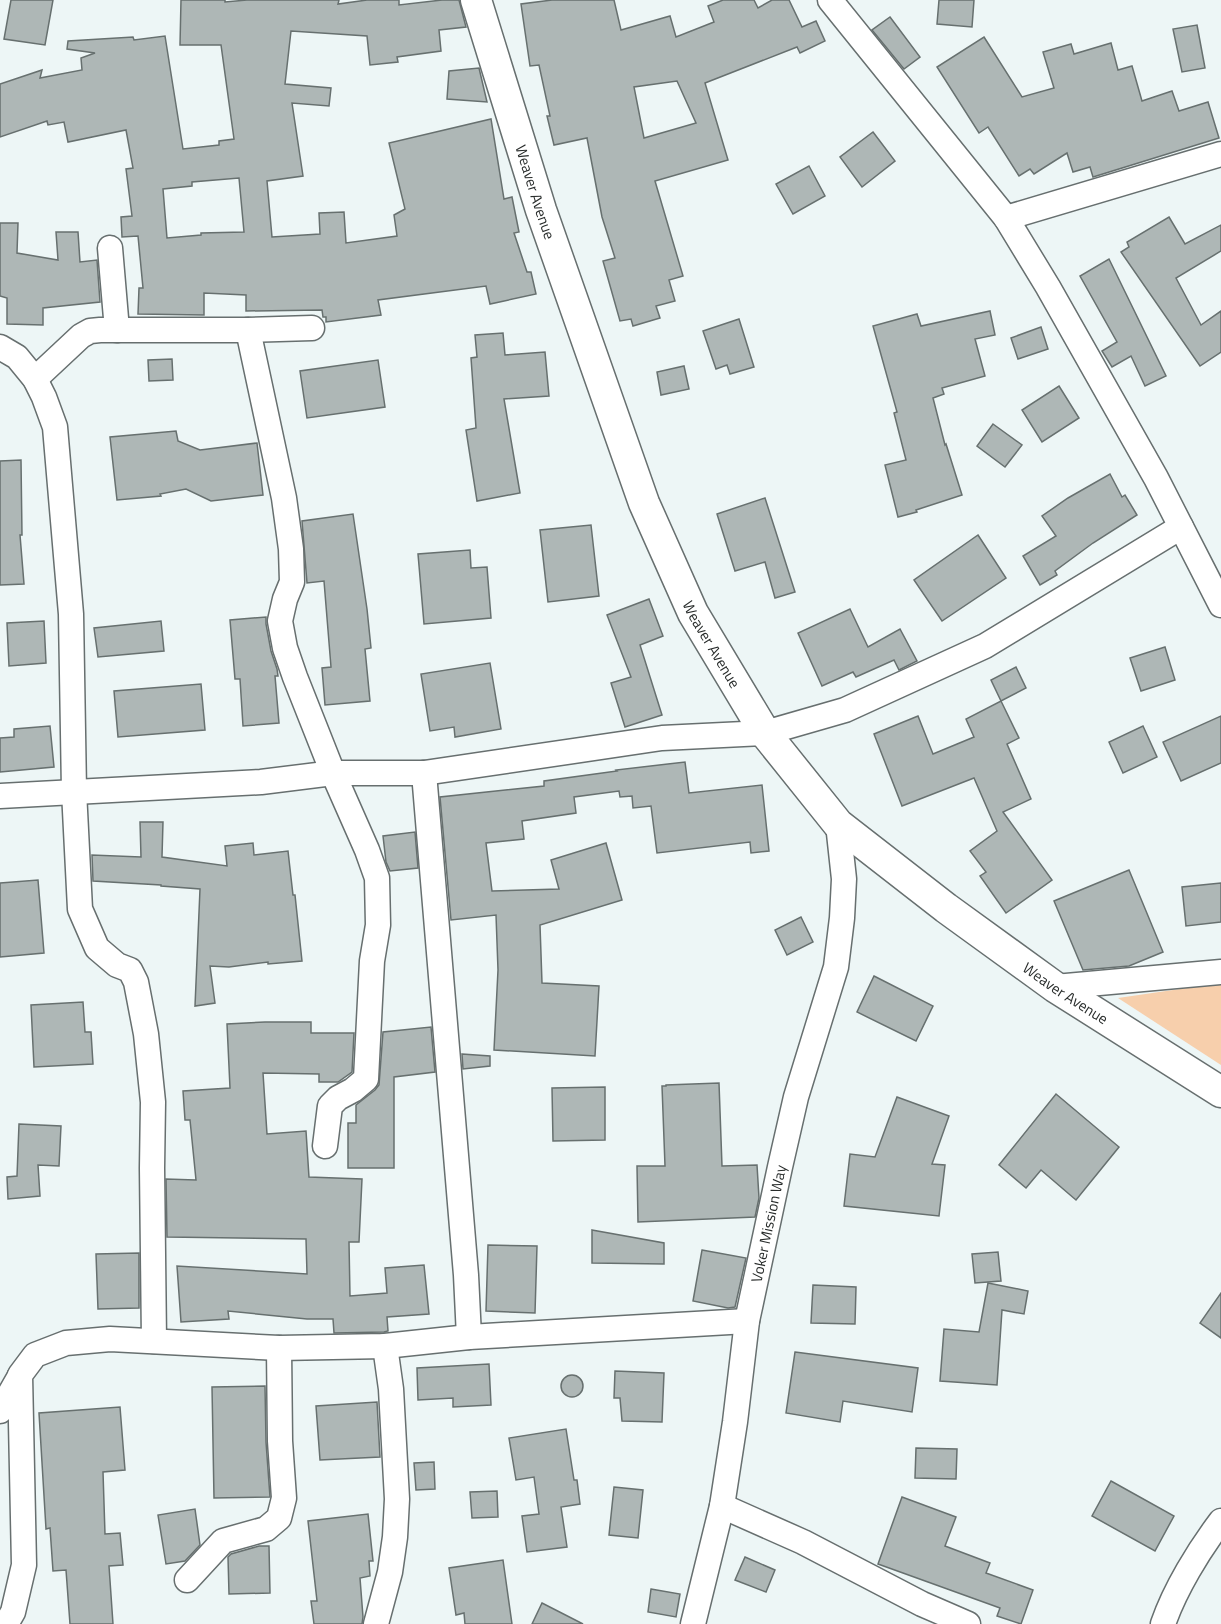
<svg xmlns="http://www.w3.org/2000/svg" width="1221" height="1624" viewBox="0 0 1221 1624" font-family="'Titillium Web',sans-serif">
	<rect width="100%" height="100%" fill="#edf6f6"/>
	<polygon fill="#f7cfac" points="1221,983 1221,1065 1118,998"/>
	<g fill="#aeb7b6" stroke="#67706f" stroke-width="1.5" fill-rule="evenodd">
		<polygon points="11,0 53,0 45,45 4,39"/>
		<path d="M 181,0 L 225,0 L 225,2 L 247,0 L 339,0 L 338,4 L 367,0 L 399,0 L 399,5 L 442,0 L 459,0 L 466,27 L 439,30 L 441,51 L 397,57 L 398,62 L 370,65 L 367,36 L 291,31 L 285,84 L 331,88 L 329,106 L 292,103 L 303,176 L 267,181 L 272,237 L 320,234 L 319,213 L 344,212 L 346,243 L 397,236 L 394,215 L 405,209 L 389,143 L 491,119 L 504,199 L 512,197 L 519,232 L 514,233 L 527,272 L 531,272 L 536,294 L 490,304 L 486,286 L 378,300 L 381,315 L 326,322 L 326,317 L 323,317 L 322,310 L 246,311 L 246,295 L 204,293 L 204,315 L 138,314 L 139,288 L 143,288 L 138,236 L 122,237 L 121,217 L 132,216 L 126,169 L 133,168 L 126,130 L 68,142 L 64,122 L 48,125 L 47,121 L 0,137 L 0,84 L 42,70 L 40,78 L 82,70 L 81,58 L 95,53 L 67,49 L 68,41 L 133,37 L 134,40 L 165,36 L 183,149 L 219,145 L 219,141 L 234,139 L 221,45 L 180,45 ZM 239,178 L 244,232 L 201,233 L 201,235 L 167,238 L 163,189 L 192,186 L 192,182 Z"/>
		<path d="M 552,0 L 614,0 L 621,30 L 670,16 L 676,37 L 714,22 L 708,6 L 723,0 L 754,0 L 758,8 L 772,0 L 789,0 L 802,27 L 816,21 L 825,41 L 800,53 L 797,47 L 705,83 L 728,160 L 655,181 L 683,276 L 669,280 L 675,301 L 656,306 L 660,318 L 633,326 L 631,319 L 620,321 L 603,261 L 615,258 L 602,217 L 587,138 L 554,145 L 547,116 L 550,116 L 539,65 L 530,66 L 521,4 ZM 677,81 L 696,123 L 644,138 L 634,87 Z"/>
		<polygon points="939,0 974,0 972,27 937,24"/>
		<polygon points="890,17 920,57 904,69 872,30"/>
		<polygon points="1197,25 1205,68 1182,72 1173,29"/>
		<polygon points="984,37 1022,97 1054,88 1043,52 1071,44 1074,54 1111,43 1118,70 1132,66 1142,101 1172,91 1179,111 1208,102 1219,138 1093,177 1090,167 1073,172 1067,153 1034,174 1030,169 1019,176 988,127 979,133 937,67"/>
		<polygon points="479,68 487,102 447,99 449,71"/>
		<polygon points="873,132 895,161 862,187 840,157"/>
		<polygon points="809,166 825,196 793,214 776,184"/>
		<polygon points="1169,217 1185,244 1221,225 1221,251 1176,278 1201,325 1221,311 1221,352 1200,366 1121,252 1129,247 1127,242"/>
		<polygon points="0,223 18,223 17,253 58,260 56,232 78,232 80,262 97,260 100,302 43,308 43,325 7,324 7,298 0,296"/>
		<polygon points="1109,259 1166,376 1145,386 1131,356 1112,367 1102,351 1117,342 1080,276"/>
		<polygon points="990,311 995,335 975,339 985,376 942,388 944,394 933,398 945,445 946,444 962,495 916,510 917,512 898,517 885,465 906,460 894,413 897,412 873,326 917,314 921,326"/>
		<polygon points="739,319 754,367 730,374 727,365 716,369 703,331"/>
		<polygon points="1041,327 1048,349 1018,359 1011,338"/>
		<polygon points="503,333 505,355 545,352 549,396 504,399 520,493 477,501 466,430 476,428 471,358 477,357 475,335"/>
		<polygon points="172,359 173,380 149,381 148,360"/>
		<polygon points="378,360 385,407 307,418 300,371"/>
		<polygon points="684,366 689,389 661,395 657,372"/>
		<polygon points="1059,386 1079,418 1042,442 1022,410"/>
		<polygon points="993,424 1022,445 1005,467 977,446"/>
		<polygon points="176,431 178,441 200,450 257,443 263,495 211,501 186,489 160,494 161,496 117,500 110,437"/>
		<polygon points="21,460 22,535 20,535 24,584 0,585 0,461"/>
		<polygon points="1110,474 1122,497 1125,495 1137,515 1093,543 1055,571 1057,575 1040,585 1023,556 1056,536 1042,516 1068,498"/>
		<polygon points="765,498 795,592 775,598 765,562 735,571 717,514"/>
		<polygon points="353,514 367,609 371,648 365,649 370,701 325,705 322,668 331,667 324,581 307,583 302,521"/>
		<polygon points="591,525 599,596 548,602 540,530"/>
		<polygon points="978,535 1006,578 942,621 914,580"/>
		<polygon points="470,550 471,568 487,567 491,618 424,624 418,554"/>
		<polygon points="649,599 663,636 640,645 662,715 625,727 611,683 631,677 607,615"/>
		<polygon points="850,609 868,647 900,629 917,661 899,670 894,660 856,677 853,672 822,686 798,633"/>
		<polygon points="266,617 266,624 271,651 277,669 278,676 275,676 279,723 243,726 240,679 235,679 230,620"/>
		<polygon points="44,621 46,663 9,666 7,623"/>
		<polygon points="161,621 164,651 98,657 94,628"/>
		<polygon points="1165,647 1175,680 1141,691 1130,658"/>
		<polygon points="490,663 501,729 455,737 454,727 430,731 421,674"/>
		<polygon points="1016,667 1026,688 1001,701 991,680"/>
		<polygon points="201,684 205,730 118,737 114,691"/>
		<polygon points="1001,701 1019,738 1007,744 1031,799 1003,812 1052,880 1006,913 980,876 986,872 970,851 997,831 974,778 902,806 874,734 918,716 933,754 974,737 966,719"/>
		<polygon points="1221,716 1221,763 1181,781 1163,742"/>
		<polygon points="50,726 54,767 0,772 0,738 14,737 14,729"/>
		<polygon points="1143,726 1157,757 1123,773 1109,742"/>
		<polygon points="685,762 689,793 762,785 769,851 751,853 750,842 657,853 651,806 633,808 632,796 620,797 619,791 574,797 576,813 522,821 524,839 486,843 492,891 559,889 551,860 606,843 622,900 540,925 542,983 599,986 595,1056 494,1050 498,970 496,915 451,920 440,797 544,786 544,781 617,771 616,770"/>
		<polygon points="140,822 163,822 162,857 227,866 225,846 253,843 254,855 288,851 293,895 295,895 302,961 268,964 268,962 229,967 210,966 215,1003 195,1006 200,889 161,886 161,885 93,881 92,855 141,857"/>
		<polygon points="415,832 418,868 390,871 386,862 383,836"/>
		<polygon points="1129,870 1163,952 1129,966 1083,970 1054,901"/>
		<polygon points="38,880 44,953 0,957 0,883"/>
		<polygon points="1221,883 1221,922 1186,926 1182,887"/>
		<polygon points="801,917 813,942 787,955 775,930"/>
		<polygon points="874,976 933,1006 916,1041 857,1012"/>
		<polygon points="83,1002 85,1032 91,1032 93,1064 34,1067 31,1005"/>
		<polygon points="265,1022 311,1022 311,1033 354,1033 352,1072 338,1082 319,1082 319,1074 263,1073 267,1134 306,1131 309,1177 362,1179 359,1242 349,1242 350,1296 387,1293 385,1268 424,1265 429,1314 387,1317 388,1331 384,1332 334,1333 333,1319 307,1319 228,1311 229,1319 181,1322 177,1266 307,1274 306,1239 167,1237 166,1179 196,1180 190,1120 185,1120 183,1091 230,1088 227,1024"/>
		<polygon points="431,1027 435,1072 394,1077 394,1168 348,1168 348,1123 356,1123 356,1105 375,1090 379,1085 383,1032"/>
		<polygon points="462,1054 490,1056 490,1066 463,1069"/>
		<polygon points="719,1083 722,1166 757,1165 759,1198 755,1217 638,1222 637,1166 665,1166 662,1086 666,1086 666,1085"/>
		<polygon points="605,1087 605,1140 553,1141 552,1088"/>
		<polygon points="1056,1094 1119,1147 1076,1200 1041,1170 1026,1188 999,1165"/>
		<polygon points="897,1097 949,1116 932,1164 945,1165 939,1216 844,1206 850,1154 875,1157"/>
		<polygon points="19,1124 61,1126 59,1166 38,1165 40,1196 8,1199 7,1177 17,1176"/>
		<polygon points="592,1230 664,1243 664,1264 592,1263"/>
		<polygon points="488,1245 537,1246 535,1313 486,1311"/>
		<polygon points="702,1250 746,1258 735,1307 728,1308 693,1301"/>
		<polygon points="998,1252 1001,1281 975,1283 972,1254"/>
		<polygon points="139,1253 139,1308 98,1309 96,1254"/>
		<polygon points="988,1283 1028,1291 1024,1314 1002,1310 997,1385 940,1381 944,1329 979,1332"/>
		<polygon points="813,1285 856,1287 855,1324 811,1323"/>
		<polygon points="1221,1293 1221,1338 1200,1323"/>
		<polygon points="795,1352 918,1368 912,1412 843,1401 840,1422 786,1413"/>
		<polygon points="489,1364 491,1405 453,1407 453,1398 418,1400 417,1368"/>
		<polygon points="615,1371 664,1373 662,1422 622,1421 620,1398 614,1398"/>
		<circle cx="572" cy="1386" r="11"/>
		<polygon points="265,1386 266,1442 270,1497 214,1498 212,1387"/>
		<polygon points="377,1402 380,1457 320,1460 316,1406"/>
		<polygon points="120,1407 125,1470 103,1472 105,1534 120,1533 123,1565 109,1566 113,1624 70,1624 66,1570 53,1571 50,1528 46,1529 39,1413"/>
		<polygon points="566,1429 574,1480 577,1480 580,1504 561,1507 567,1547 527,1552 522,1516 539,1514 534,1477 516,1480 509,1438"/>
		<polygon points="916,1448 957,1449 956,1479 915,1478"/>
		<polygon points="434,1462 435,1489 416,1490 414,1463"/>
		<polygon points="1111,1481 1174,1516 1155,1551 1092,1516"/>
		<polygon points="614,1487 643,1490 638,1538 609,1535"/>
		<polygon points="497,1491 498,1517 472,1518 470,1492"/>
		<polygon points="902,1497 956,1517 945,1546 990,1563 986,1573 1033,1590 1021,1624 997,1616 1000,1608 878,1564"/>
		<polygon points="195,1509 200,1545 185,1561 166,1564 158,1515"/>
		<polygon points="368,1514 373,1561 369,1561 370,1576 360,1578 363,1617 362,1624 314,1624 311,1601 317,1601 308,1521"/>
		<polygon points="259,1546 269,1546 270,1593 229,1594 228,1557 231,1554"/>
		<polygon points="745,1557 775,1570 766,1592 735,1580"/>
		<polygon points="503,1560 512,1624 465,1624 464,1613 456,1615 449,1568"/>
		<polygon points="651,1589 680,1594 676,1617 648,1612"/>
		<polygon points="542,1603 583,1624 532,1624"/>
	</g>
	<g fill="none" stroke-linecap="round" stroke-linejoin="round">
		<g stroke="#676f6f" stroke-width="27">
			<g id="minor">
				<polyline points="830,0 1006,218 1048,287 1156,478 1221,605"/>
				<polyline points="1006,218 1221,154"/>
				<polyline points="110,248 117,330"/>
				<polyline points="248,330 284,498 291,549 292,582 285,599 280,621 285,648 295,677 333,773 367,850 377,878 378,925 372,961 366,1079 353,1090 338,1098 330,1106 325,1146"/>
				<polyline points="0,347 17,357 35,379 44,397 55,427 71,614 74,791 80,909 97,948 117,965 130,970 136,982 146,1034 153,1102 152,1168 154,1341"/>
				<polyline points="35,379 81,336 90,331 100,330 248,330 312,328"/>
				<polyline points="424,773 466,1275 469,1337"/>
				<polyline points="0,796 261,782 333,773 424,773 662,738 765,733 845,710 985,646 1181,527"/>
				<polyline points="1055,987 1221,972"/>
				<polyline points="0,1411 20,1376"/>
				<polyline points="722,1506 803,1542 922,1604 968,1624"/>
				<polyline points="187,1580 223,1541 266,1529 279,1518 284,1498 280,1441 279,1348"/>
				<polyline points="6,1624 13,1612 24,1565 20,1375 35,1355 66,1343 110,1339 279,1348 385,1346 469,1337 747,1321"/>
				<polyline points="376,1624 390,1572 395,1537 397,1499 391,1389 385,1346"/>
				<path id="s1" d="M 693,1624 L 722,1506 L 735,1422 L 747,1321 L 780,1167 L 796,1097 L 836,967 L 842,918 L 844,879 L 838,824"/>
				<path d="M 1163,1624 C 1175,1589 1199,1550 1221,1521"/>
			</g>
		</g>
		<g stroke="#676f6f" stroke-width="33">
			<g id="tertiary">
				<path id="s2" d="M 476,0 L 541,210 L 644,503 L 693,613 L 765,733 L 838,824 L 946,908 L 1055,987 L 1221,1092"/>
			</g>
		</g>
		<use href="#minor" stroke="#fff" stroke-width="24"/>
		<use href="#tertiary" stroke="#fff" stroke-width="30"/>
	</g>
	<g text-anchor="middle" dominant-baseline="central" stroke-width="4.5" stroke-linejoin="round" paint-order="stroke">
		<g font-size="15" fill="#282c2b" stroke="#fff">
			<text stroke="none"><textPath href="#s2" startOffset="201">Weaver Avenue</textPath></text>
			<text stroke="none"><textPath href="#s2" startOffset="687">Weaver Avenue</textPath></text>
			<text stroke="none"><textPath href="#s2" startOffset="1191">Weaver Avenue</textPath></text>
			<text stroke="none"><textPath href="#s1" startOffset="408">Voker Mission Way</textPath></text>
		</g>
	</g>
</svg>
